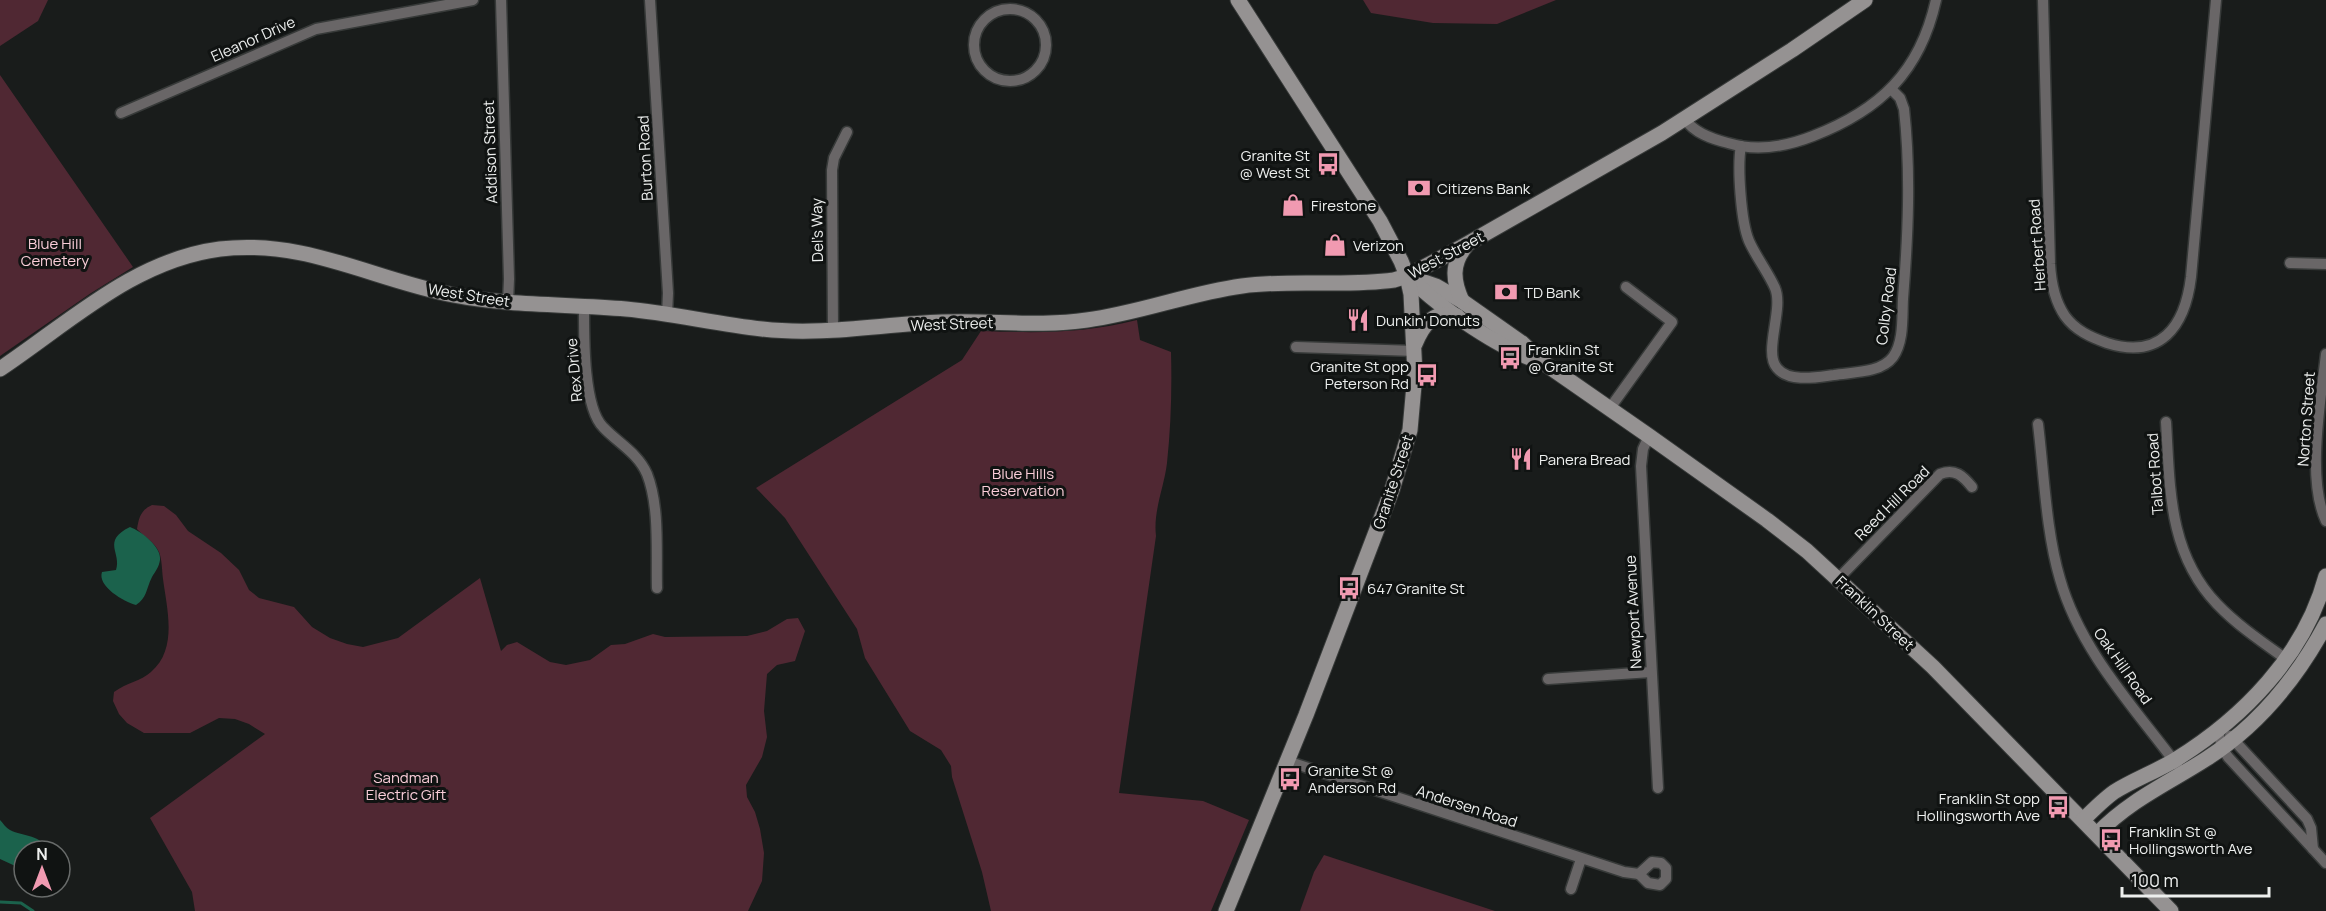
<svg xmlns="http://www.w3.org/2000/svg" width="2326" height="911" viewBox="0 0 2326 911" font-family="Manrope,sans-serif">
	<rect width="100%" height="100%" fill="#191c1b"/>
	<g fill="#502833">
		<polygon points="0,0 48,0 38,21 0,46"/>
		<polygon points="1363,0 1556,0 1497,24 1433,23 1371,13"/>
		<polygon points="0,75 133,267 91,293 0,356"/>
		<path d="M 1137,320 L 1140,340 L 1171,352 C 1172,389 1171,426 1167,463 C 1164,488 1153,511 1156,536 L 1119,793 L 1203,801 L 1249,820 L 1211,911 L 991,911 L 982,872 L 952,777 L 951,766 L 941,750 L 910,731 L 865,658 L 857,629 L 785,518 L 756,488 L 962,360 L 981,331 C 1037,333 1081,334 1137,320 Z"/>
		<path d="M 152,505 L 164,506 L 176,515 L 188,531 L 221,553 L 239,570 L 249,590 L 259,598 L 294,607 L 312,627 L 330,638 L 347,644 L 363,647 L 398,638 L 480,578 L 501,651 L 507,645 L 517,642 L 550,662 L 566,665 L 590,660 L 611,645 L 625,644 L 653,634 L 665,637 L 747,636 L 767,631 L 787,619 L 798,618 L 805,631 L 795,661 L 777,665 L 767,674 L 764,711 L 767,737 L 762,757 L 746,785 L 747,797 L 755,812 L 760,829 L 764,853 L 762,881 L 748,911 L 195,911 L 192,892 L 150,818 L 265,734 L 249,724 L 235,719 L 219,718 L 190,733 L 144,733 L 127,723 L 119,714 L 113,701 L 114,692 C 126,683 141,681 151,672 C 178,649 167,609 163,579 C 162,571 162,559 159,552 C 154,541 144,537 137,529 C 139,517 141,510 152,505 Z"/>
		<polygon points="1324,855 1495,911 1300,911 1314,872"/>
	</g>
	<g fill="#1b624c">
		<path d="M 130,527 C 141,531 162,547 160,560 C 159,567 155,572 152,577 C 146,589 147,598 136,605 C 124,602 97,586 102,572 L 116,570 C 122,553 101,541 130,527 Z"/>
		<path d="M 0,820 C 3,823 6,828 10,830 C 23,837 43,834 46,851 L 24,851 L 24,870 L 0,859 Z"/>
	</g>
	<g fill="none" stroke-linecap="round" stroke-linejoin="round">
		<polyline stroke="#1b624c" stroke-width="3" points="0,902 21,903 33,911"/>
		<g stroke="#373a39" stroke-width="13">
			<g id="street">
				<polyline points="501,0 509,279 508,302"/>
				<polyline points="650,0 668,293 667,315"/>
				<path d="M 2043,0 L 2050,264 C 2051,282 2054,300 2065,316 C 2075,330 2090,337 2107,343 C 2160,360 2185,327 2191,277 L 2216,0"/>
				<circle cx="1010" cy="45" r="36"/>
				<polyline points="121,113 316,29 473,0"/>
				<path d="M 1685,119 C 1694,133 1712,139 1728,143 C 1757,152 1785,147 1813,136 C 1880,110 1920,72 1936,0"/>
				<path d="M 1741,146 C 1737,166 1741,222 1749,241 C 1756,257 1768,272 1775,288 C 1784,309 1763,352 1777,368 C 1789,383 1818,377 1834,375 C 1853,372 1881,373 1893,357 C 1904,342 1902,317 1903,299 C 1908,236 1911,172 1904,109 L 1900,98 L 1891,89"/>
				<polyline points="2290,263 2326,264"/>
				<path d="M 584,307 C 584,335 583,407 603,427 C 618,443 638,453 647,474 C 660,507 656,553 657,588"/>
				<polyline points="833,331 832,170 834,158 847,132"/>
				<polyline points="1296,347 1415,351"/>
				<path d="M 2326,354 C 2321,399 2306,479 2326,521"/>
				<polyline points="1610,408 1672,322 1626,287"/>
				<path d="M 2166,422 C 2170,487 2168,553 2217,604 C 2237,625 2262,642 2286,659"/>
				<path d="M 2038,424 C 2044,473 2046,532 2060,579 C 2080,650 2133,706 2177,765"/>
				<polyline points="1649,436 1643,449 1641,466 1658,788"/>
				<path d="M 1838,579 L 1940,474 C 1955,468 1963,476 1972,487"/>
				<polyline points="1548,679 1651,672"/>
				<polyline points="2218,730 2222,748 2228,757 2326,863"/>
				<polyline points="2230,736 2307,819 2311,828 2313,849"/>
				<polyline points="1287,761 1624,872 1639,874"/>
				<polygon points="1652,862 1661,863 1666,868 1666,879 1660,885 1648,883 1639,874"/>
				<polyline points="1571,889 1581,859"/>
			</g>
		</g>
		<g stroke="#373a39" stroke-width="17">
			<g id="secondary">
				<polyline points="1407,276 1436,286 1462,301 1522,343 1541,361 1649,436 1767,520 1807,551 1933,667 2171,911"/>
				<path d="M 1412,280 C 1439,307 1504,352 1540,361"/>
				<path d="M 1462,301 C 1453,281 1451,264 1466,246"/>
				<path d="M 1415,344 C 1423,324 1434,310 1457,316"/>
				<path d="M 0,369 C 69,323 134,260 220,249 C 306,239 371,279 453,295 C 510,306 568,304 626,309 C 671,313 716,324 762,329 C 823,336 882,324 942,322 C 991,320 1039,327 1087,320 C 1140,313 1190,293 1242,286 C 1293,279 1344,287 1394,280 L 1407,276 L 1460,248 L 1662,133 L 1792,50 L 1865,0"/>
				<path d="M 2083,820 C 2093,810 2103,800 2114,792 C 2133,780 2155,772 2175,760 C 2243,718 2305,655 2326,576"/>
				<path d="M 2097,834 C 2130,800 2167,784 2206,759 C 2258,726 2297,678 2326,624"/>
				<polyline points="1226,911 1306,715 1392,490 1410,430 1415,374 1411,294 1407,276 1401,261 1380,221 1238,0"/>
			</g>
		</g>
		<use href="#street" stroke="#696667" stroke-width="10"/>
		<use href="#secondary" stroke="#959292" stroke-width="15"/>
	</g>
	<defs>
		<g id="bus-bare" transform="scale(1.8)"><path d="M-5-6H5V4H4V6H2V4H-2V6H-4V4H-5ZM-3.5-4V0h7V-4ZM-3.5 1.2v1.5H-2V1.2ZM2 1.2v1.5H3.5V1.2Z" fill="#f19ab1" stroke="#101312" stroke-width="2.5" paint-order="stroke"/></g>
		<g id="bank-bare" transform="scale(1.8)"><path d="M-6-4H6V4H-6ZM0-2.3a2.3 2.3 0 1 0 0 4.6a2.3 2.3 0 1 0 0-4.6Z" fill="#f19ab1" stroke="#101312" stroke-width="2.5" paint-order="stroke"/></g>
		<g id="shop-bare" transform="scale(1.8)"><path d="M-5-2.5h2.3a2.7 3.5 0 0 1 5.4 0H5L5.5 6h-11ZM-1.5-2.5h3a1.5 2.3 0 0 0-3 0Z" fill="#f19ab1" stroke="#101312" stroke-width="2.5" paint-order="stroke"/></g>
		<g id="restaurant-bare" transform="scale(1.8)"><path d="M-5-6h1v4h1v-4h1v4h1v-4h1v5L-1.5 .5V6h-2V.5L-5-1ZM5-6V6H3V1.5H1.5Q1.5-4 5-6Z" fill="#f19ab1" stroke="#101312" stroke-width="2.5" paint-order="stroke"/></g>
	</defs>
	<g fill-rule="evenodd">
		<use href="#bus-bare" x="1328" y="164"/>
		<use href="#bank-bare" x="1419" y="188"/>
		<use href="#shop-bare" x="1293" y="205"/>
		<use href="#shop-bare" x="1335" y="245"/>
		<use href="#bank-bare" x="1506" y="292"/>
		<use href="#restaurant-bare" x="1358" y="320"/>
		<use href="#bus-bare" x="1510" y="358"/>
		<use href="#bus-bare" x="1427" y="375"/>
		<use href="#restaurant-bare" x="1521" y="459"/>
		<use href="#bus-bare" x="1349" y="588"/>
		<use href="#bus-bare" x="1290" y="779"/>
		<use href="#bus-bare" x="2058" y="807"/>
		<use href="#bus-bare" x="2111" y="840"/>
	</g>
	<g text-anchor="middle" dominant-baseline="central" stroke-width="6" stroke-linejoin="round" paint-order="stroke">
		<g font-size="15" fill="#edefee" stroke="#101312">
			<text transform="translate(253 39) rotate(-24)">Eleanor Drive</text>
			<text transform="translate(490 152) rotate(-92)">Addison Street</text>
			<text transform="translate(645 158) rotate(-93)">Burton Road</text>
			<text transform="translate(817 230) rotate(-91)">Del's Way</text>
			<text transform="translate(2037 245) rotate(-94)">Herbert Road</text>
			<text transform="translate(1446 255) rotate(-28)">West Street</text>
			<text transform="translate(469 295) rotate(9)">West Street</text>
			<text transform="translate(1886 306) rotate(-83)">Colby Road</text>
			<text transform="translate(952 324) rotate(-2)">West Street</text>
			<text transform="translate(574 370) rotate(-95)">Rex Drive</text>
			<text transform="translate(2306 419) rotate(-86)">Norton Street</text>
			<text transform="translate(2155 474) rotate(-94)">Talbot Road</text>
			<text transform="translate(1393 482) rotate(-72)">Granite Street</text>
			<text transform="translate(1892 503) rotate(-45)">Reed Hill Road</text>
			<text transform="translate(1633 612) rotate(-93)">Newport Avenue</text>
			<text transform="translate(1875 613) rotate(43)">Franklin Street</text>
			<text transform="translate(2123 666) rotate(55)">Oak Hill Road</text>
			<text transform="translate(1467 806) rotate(18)">Andersen Road</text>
		</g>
		<g font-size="15" fill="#edefee" stroke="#101312" text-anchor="start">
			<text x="1310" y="155" text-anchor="end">Granite St<tspan x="1310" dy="17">@ West St</tspan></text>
			<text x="1437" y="188">Citizens Bank</text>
			<text x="1311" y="205">Firestone</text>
			<text x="1353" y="245">Verizon</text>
			<text x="1524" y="292">TD Bank</text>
			<text x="1376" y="320">Dunkin' Donuts</text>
			<text x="1528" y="349">Franklin St<tspan x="1528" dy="17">@ Granite St</tspan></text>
			<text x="1409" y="366" text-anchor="end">Granite St opp<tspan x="1409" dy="17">Peterson Rd</tspan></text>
			<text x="1539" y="459">Panera Bread</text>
			<text x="1367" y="588">647 Granite St</text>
			<text x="1308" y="770">Granite St @<tspan x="1308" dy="17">Anderson Rd</tspan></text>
			<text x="2040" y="798" text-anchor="end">Franklin St opp<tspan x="2040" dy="17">Hollingsworth Ave</tspan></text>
			<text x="2129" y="831">Franklin St @<tspan x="2129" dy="17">Hollingsworth Ave</tspan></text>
		</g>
		<g font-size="15" fill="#f9cdd8" stroke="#101312">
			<text x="55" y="243">Blue Hill<tspan x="55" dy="17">Cemetery</tspan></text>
			<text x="1023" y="473">Blue Hills<tspan x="1023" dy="17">Reservation</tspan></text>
			<text x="406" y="777">Sandman<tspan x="406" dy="17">Electric Gift</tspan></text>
		</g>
	</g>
	<g transform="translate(42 869)"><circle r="28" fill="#101312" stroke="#686b6a" stroke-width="1.5"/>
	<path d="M0-4.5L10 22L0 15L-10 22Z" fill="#f19ab1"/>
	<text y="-9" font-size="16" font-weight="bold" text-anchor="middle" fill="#edefee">N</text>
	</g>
	<path d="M2122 887v9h147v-9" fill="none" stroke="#edefee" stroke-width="3"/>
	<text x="2131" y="887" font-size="18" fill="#edefee" stroke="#101312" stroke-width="4.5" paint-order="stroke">100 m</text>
</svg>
